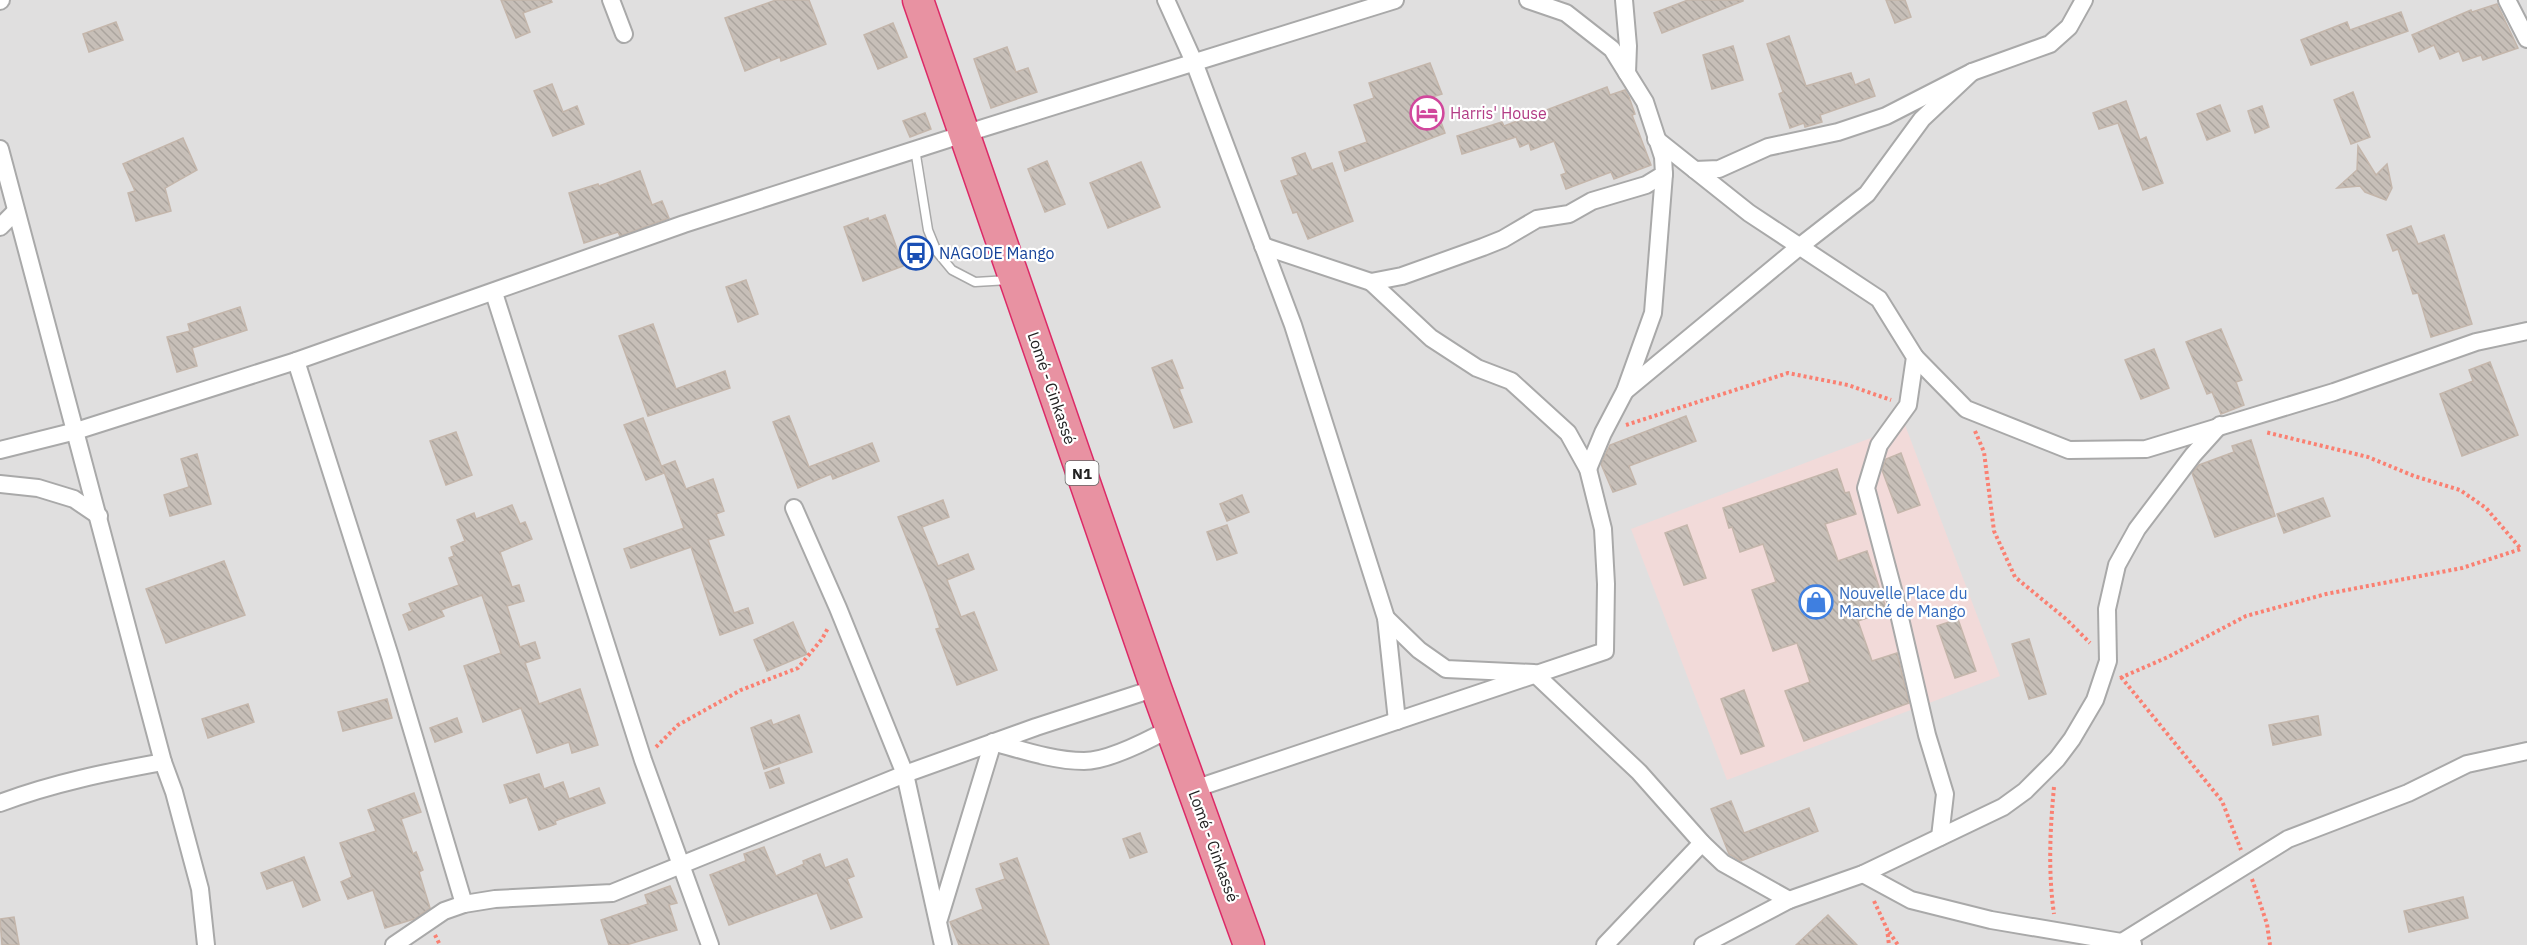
<svg xmlns="http://www.w3.org/2000/svg" width="2527" height="945" viewBox="0 0 2527 945" font-family="'IBM Plex Sans',sans-serif">
	<defs>
		<pattern id="building-back-hatch" width="6" height="6" patternUnits="userSpaceOnUse" patternTransform="scale(1.5)"><rect width="6" height="6" fill="#c7bfb8"/><path d="M-1 5l2 2M0 0l6 6M5-1l2 2" fill="none" stroke="#aba49e"/></pattern>
	</defs>
	<rect width="100%" height="100%" fill="#f2efe9"/>
	<rect fill="#e0dfdf" x="0" y="0" width="2527" height="945"/>
	<polygon fill="#f2dad9" points="1905,425 2000,676 1727,780 1631,529"/>
	<g fill="url(#building-back-hatch)" stroke="#c4b6ab" stroke-width="1.5">
		<polygon points="501,0 551,0 552,2 523,13 530,32 516,38"/>
		<polygon points="776,0 809,0 826,44 781,61 780,57 745,71 725,18"/>
		<polygon points="1688,0 1743,0 1743,1 1662,33 1654,13"/>
		<polygon points="1886,0 1905,0 1911,17 1895,23"/>
		<polygon points="2497,4 2518,48 2483,60 2481,55 2463,61 2459,51 2440,59 2434,45 2419,52 2412,35 2471,10 2472,12"/>
		<polygon points="2401,12 2408,31 2311,65 2301,40 2347,22 2350,30"/>
		<polygon points="116,22 123,40 89,52 83,34"/>
		<polygon points="893,23 907,57 878,69 864,35"/>
		<polygon points="1789,36 1806,86 1851,73 1855,85 1869,79 1875,96 1820,115 1822,122 1805,127 1804,123 1790,128 1779,94 1783,92 1767,44"/>
		<polygon points="1733,46 1743,80 1712,89 1703,55"/>
		<polygon points="1007,47 1016,72 1028,68 1037,92 991,108 974,59"/>
		<polygon points="1430,63 1442,94 1432,97 1445,133 1345,171 1339,152 1367,142 1354,105 1374,98 1369,83"/>
		<polygon points="552,84 563,112 577,106 584,124 553,136 534,91"/>
		<polygon points="1607,87 1610,95 1625,90 1629,97 1635,114 1632,115 1651,165 1614,179 1611,172 1566,189 1561,175 1566,173 1554,141 1531,150 1529,143 1520,147 1516,137 1462,154 1457,136 1502,122 1504,126"/>
		<polygon points="2353,92 2370,137 2351,144 2334,100"/>
		<polygon points="2126,101 2140,140 2146,137 2163,183 2143,190 2118,123 2099,129 2093,113"/>
		<polygon points="2220,105 2230,131 2207,140 2197,114"/>
		<polygon points="2262,106 2269,127 2255,133 2248,111"/>
		<polygon points="925,113 931,129 910,137 903,121"/>
		<polygon points="183,138 197,170 165,188 171,211 136,221 128,193 135,191 123,164"/>
		<polygon points="2358,146 2376,175 2387,164 2392,188 2386,200 2365,192 2360,186 2337,188 2357,170"/>
		<polygon points="1305,153 1312,170 1332,163 1353,221 1308,239 1297,212 1293,213 1281,181 1298,175 1292,158"/>
		<polygon points="1047,161 1065,204 1045,212 1028,169"/>
		<polygon points="1141,162 1160,207 1108,228 1090,183"/>
		<polygon points="640,171 652,205 662,201 669,218 620,236 618,232 584,243 569,193 598,184 599,186"/>
		<polygon points="885,215 903,266 863,281 844,227 868,218 869,221"/>
		<polygon points="2411,226 2418,244 2444,235 2472,324 2431,337 2418,293 2413,294 2398,249 2393,251 2387,235"/>
		<polygon points="746,280 758,314 738,322 726,287"/>
		<polygon points="240,307 247,330 192,348 197,366 177,372 167,337 190,331 188,324"/>
		<polygon points="653,324 676,389 725,371 730,388 648,416 619,336"/>
		<polygon points="2221,329 2242,380 2236,382 2244,405 2221,414 2212,392 2207,394 2186,342"/>
		<polygon points="2154,349 2169,388 2141,399 2125,360"/>
		<polygon points="1172,360 1183,388 1179,389 1192,422 1174,428 1152,368"/>
		<polygon points="2490,362 2518,435 2462,456 2440,394 2473,381 2469,370"/>
		<polygon points="789,416 809,467 872,443 879,461 833,479 831,474 798,488 773,422"/>
		<polygon points="1686,416 1696,441 1629,466 1636,484 1613,492 1601,464 1610,445"/>
		<polygon points="643,418 664,473 646,480 624,425"/>
		<polygon points="456,432 472,475 446,485 430,441"/>
		<polygon points="2251,440 2275,516 2215,537 2192,473 2199,465 2234,452 2232,446"/>
		<polygon points="1901,453 1920,505 1898,513 1882,470 1886,459"/>
		<polygon points="197,454 211,504 170,516 164,495 189,487 181,459"/>
		<polygon points="675,461 686,489 713,479 724,511 716,514 724,535 708,540 734,613 748,608 753,623 720,635 691,547 631,568 624,549 684,528 662,466"/>
		<polygon points="1837,469 1845,493 1849,492 1856,514 1825,524 1838,561 1867,551 1887,611 1858,621 1872,661 1897,653 1909,703 1804,741 1785,691 1810,682 1797,643 1773,651 1752,590 1776,582 1763,544 1740,552 1732,527 1729,528 1723,508"/>
		<polygon points="1242,495 1249,512 1227,521 1220,504"/>
		<polygon points="2323,498 2330,516 2284,533 2277,514"/>
		<polygon points="943,500 949,517 922,527 938,566 968,554 974,569 947,580 961,617 974,612 997,670 957,685 936,629 940,628 928,593 898,517"/>
		<polygon points="512,505 520,524 525,522 532,539 500,552 512,587 519,585 524,601 507,606 520,647 535,642 540,658 525,663 539,704 580,689 598,745 572,753 569,742 537,753 521,708 483,722 464,666 501,653 482,595 441,610 444,616 409,630 403,615 412,611 409,604 459,585 449,558 454,556 451,547 465,541 457,520 474,513 476,519"/>
		<polygon points="1227,525 1237,553 1217,560 1207,532"/>
		<polygon points="1687,525 1706,578 1684,585 1665,533"/>
		<polygon points="224,561 245,615 166,643 146,589"/>
		<polygon points="1958,619 1976,671 1955,678 1937,626"/>
		<polygon points="793,622 807,654 767,671 754,640"/>
		<polygon points="2029,639 2046,694 2029,699 2012,644"/>
		<polygon points="1744,690 1764,746 1741,754 1721,699"/>
		<polygon points="387,699 392,718 343,731 338,712"/>
		<polygon points="248,704 254,722 208,738 202,719"/>
		<polygon points="799,715 812,752 764,769 751,728 771,720 773,725"/>
		<polygon points="2318,716 2321,735 2273,745 2269,725"/>
		<polygon points="457,718 462,732 435,742 430,728"/>
		<polygon points="779,768 784,783 770,788 765,773"/>
		<polygon points="539,774 544,789 563,782 569,799 599,788 605,803 555,821 556,824 539,830 527,797 510,803 504,785"/>
		<polygon points="414,793 421,812 401,819 413,854 416,852 423,870 419,872 430,908 414,919 385,928 373,890 348,899 341,882 352,877 340,843 376,831 368,810"/>
		<polygon points="1731,801 1744,833 1809,808 1818,831 1741,861 1729,854 1711,809"/>
		<polygon points="1140,833 1147,852 1130,858 1123,839"/>
		<polygon points="764,847 776,876 804,864 803,861 820,854 825,868 847,859 854,876 847,879 862,917 831,929 817,893 729,925 710,875 746,861 744,854"/>
		<polygon points="304,857 320,900 303,907 293,880 267,889 261,873"/>
		<polygon points="1017,858 1049,945 959,945 950,922 983,909 976,889 1005,879 1000,864"/>
		<polygon points="670,886 677,903 669,905 677,930 626,945 609,945 601,920 648,904 645,895"/>
		<polygon points="2463,897 2468,918 2409,932 2404,911"/>
		<polygon points="1828,915 1857,945 1796,945"/>
		<polygon points="14,917 19,945 2,945 0,919"/>
	</g>
	<g fill="none" stroke-linecap="round" stroke-linejoin="round">
		<g stroke="#a9a9a9" stroke-width="11">
			<polyline id="lane" points="915,149 928,230 937,252 952,270 975,282 1009,280"/>
		</g>
		<g stroke="#a9a9a9" stroke-width="20">
			<g id="street">
				<polyline points="611,0 624,34"/>
				<polyline points="1166,0 1194,62 1293,325 1386,618 1397,721"/>
				<polyline points="1624,0 1628,46 1627,73"/>
				<polyline points="2507,0 2527,39"/>
				<polyline points="0,1 1,0"/>
				<polyline points="1656,139 1749,213 1879,299 1915,357 1908,405 1879,445 1866,488 1896,601 1927,735 1945,794 1940,837"/>
				<polyline points="0,149 163,762 174,792 200,889 206,945"/>
				<polyline points="1695,170 1719,169 1768,147 1838,132 1886,116 1972,72 2050,44 2069,27 2084,0"/>
				<polyline points="0,227 16,211"/>
				<polyline points="1371,282 1402,276 1483,247 1503,239 1537,219 1569,214 1592,201 1646,185 1664,174 1663,157 1645,102 1612,49 1566,13 1528,0"/>
				<polyline points="494,293 643,760 710,945"/>
				<polyline points="1915,357 1966,409 2069,450 2146,449 2334,392 2476,342 2527,331"/>
				<polyline points="296,361 390,656 464,904"/>
				<polyline points="1625,391 1799,247 1867,194 1922,119 1972,72"/>
				<polyline points="0,450 76,431 296,361 684,224 964,134 1395,0"/>
				<polyline points="1588,469 1603,433 1625,391 1653,313 1664,174"/>
				<polyline points="0,484 38,488 74,499 99,516"/>
				<polyline points="794,508 838,608 905,774 943,945"/>
				<polyline points="1386,618 1419,650 1446,669 1534,673 1639,772 1702,843 1723,863 1789,900"/>
				<polyline points="1194,789 1605,651 1606,584 1603,529 1588,469 1568,433 1511,381 1477,368 1431,338 1371,282 1263,246"/>
				<path d="M 0,803 C 53,783 108,772 163,762"/>
				<polyline points="1863,874 1911,900 1991,920 2133,944"/>
				<path d="M 939,919 L 993,742 C 1022,750 1054,761 1084,761 C 1109,761 1149,740 1171,728"/>
				<polyline points="2122,942 2288,839 2408,793 2467,764 2527,751"/>
				<polyline points="394,945 444,911 464,904 495,899 612,893 905,774 1036,727 1156,688"/>
				<polyline points="1605,945 1702,843"/>
				<polyline points="1703,945 1789,900 1863,874 2003,807 2025,791 2057,759 2072,739 2095,700 2108,661 2107,609 2117,565 2137,529 2193,455 2220,425"/>
			</g>
		</g>
		<g stroke="#dc2a67" stroke-width="33">
			<polyline id="highway" points="918,0 1156,688 1249,945"/>
		</g>
		<g stroke="#fa8072" stroke-width="4" stroke-dasharray="3 3" stroke-linecap="butt">
			<polyline points="1626,425 1788,373 1848,385 1891,400"/>
			<polyline points="1975,431 1984,452 1994,531 2015,577 2066,619 2090,643"/>
			<polyline points="2121,677 2222,801 2241,850"/>
			<polyline points="2120,678 2168,657 2246,616 2326,594 2462,568 2521,549 2486,508 2460,490 2414,476 2368,457 2265,432"/>
			<polyline points="656,747 678,725 741,690 798,668 822,639 828,628"/>
			<path d="M 2054,787 C 2050,830 2048,872 2054,914"/>
			<polyline points="2252,879 2267,924 2270,945"/>
			<polyline points="1874,901 1887,929 1889,945"/>
			<polyline points="1889,932 1898,945"/>
			<polyline points="435,935 440,945"/>
		</g>
		<use href="#lane" stroke="#fff" stroke-width="8"/>
		<use href="#street" stroke="#fff" stroke-width="16"/>
		<use href="#highway" stroke="#e892a2" stroke-width="30"/>
	</g>
	<defs>
		<g id="hotel-ring" transform="scale(1.725)"><circle r="9.5" fill="#fff" stroke="#d1479c" stroke-width="1.5"/><path d="M-6-4.5h1.5V1H6V5H4.5V3h-9V5H-6ZM-4 0a1.8 1.8 0 1 1 3.6 0ZM.5 0V-2.5h3Q6-2.5 6 0Z" fill="#d1479c"/></g>
		<g id="bus-ring" transform="scale(1.725)"><circle r="9.5" fill="#fff" stroke="#1a4fb4" stroke-width="1.5"/><path d="M-5-6H5V4H4V6H2V4H-2V6H-4V4H-5ZM-3.5-4V0h7V-4ZM-3.5 1.2v1.5H-2V1.2ZM2 1.2v1.5H3.5V1.2Z" fill="#1a4fb4"/></g>
		<g id="shop-ring" transform="scale(1.725)"><circle r="9.5" fill="#fff" stroke="#3f7fe0" stroke-width="1.5"/><path d="M-5-2.5h2.3a2.7 3.5 0 0 1 5.4 0H5L5.5 6h-11ZM-1.5-2.5h3a1.5 2.3 0 0 0-3 0Z" fill="#3f7fe0"/></g>
	</defs>
	<g fill-rule="evenodd">
		<use href="#hotel-ring" x="1427" y="113"/>
		<use href="#bus-ring" x="916" y="253"/>
		<use href="#shop-ring" x="1816" y="602"/>
	</g>
	<g text-anchor="middle" dominant-baseline="central" stroke-width="4.5" stroke-linejoin="round" paint-order="stroke">
		<rect fill="#fff" stroke="#646464" stroke-width="1.5" x="1065.5" y="461" width="33" height="24" rx="4.5"/>
		<g font-size="15" font-weight="bold" fill="#222">
			<text x="1082" y="473">N1</text>
		</g>
		<g font-size="16" fill="#b23c85" stroke="#fff" text-anchor="start">
			<text x="1450" y="113">Harris' House</text>
		</g>
		<g font-size="16" fill="#164399" stroke="#fff" text-anchor="start">
			<text x="939" y="253">NAGODE Mango</text>
		</g>
		<g font-size="16" fill="#222" stroke="#fff">
			<text transform="translate(1052 388) rotate(71)">Lomé - Cinkassé</text>
			<text transform="translate(1214 846) rotate(70)">Lomé - Cinkassé</text>
		</g>
		<g font-size="16" fill="#366cbe" stroke="#fff" text-anchor="start">
			<text x="1839" y="593">Nouvelle Place du<tspan x="1839" dy="18">Marché de Mango</tspan></text>
		</g>
	</g>
</svg>
